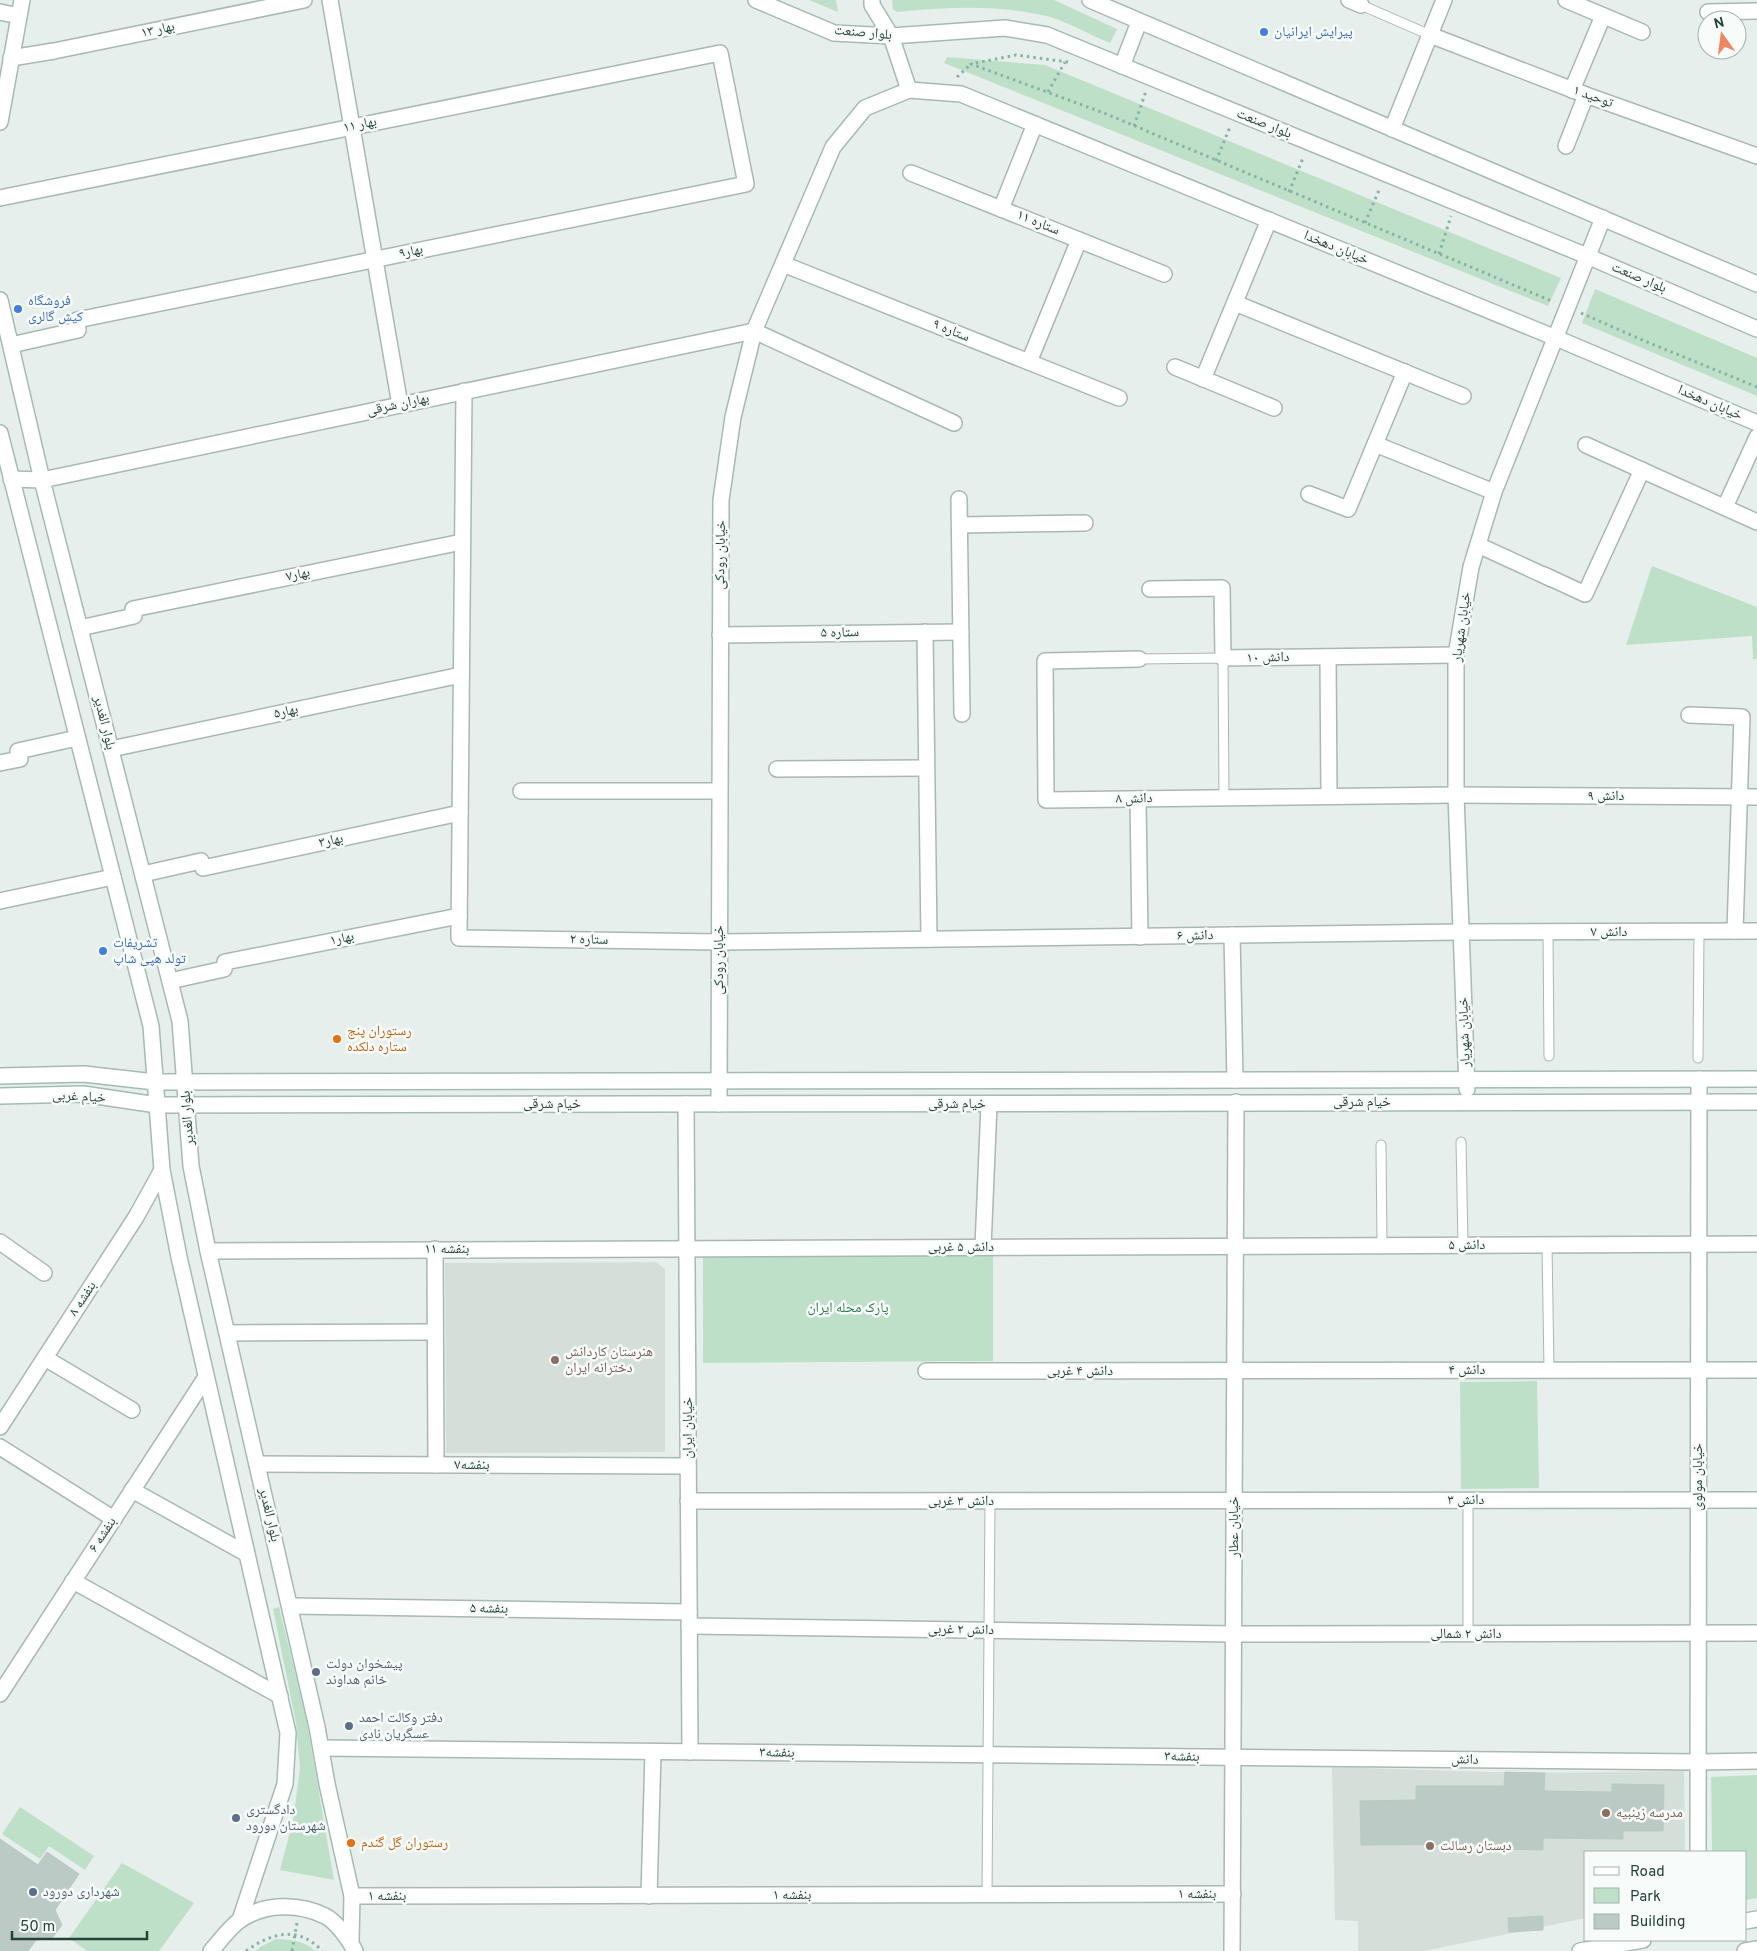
<svg xmlns="http://www.w3.org/2000/svg" width="1757" height="1951" viewBox="0 0 1757 1951" font-family="Overpass,'Noto Naskh Arabic',sans-serif">
	<rect width="100%" height="100%" fill="#e6efeb"/>
	<g fill="#d4dfda">
		<polygon points="656,1262 665,1269 665,1452 446,1453 445,1263"/>
		<polygon points="1332,1767 1527,1773 1684,1771 1685,1852 1586,1852 1586,1918 1424,1951 1358,1951 1358,1921 1335,1920"/>
	</g>
	<g fill="#bfe0c8">
		<polygon points="809,0 836,0 838,12"/>
		<path d="M 892,0 L 1054,0 L 1117,29 L 1110,43 C 1090,35 1070,23 1050,17 C 998,4 950,7 897,12 L 893,9 Z"/>
		<polygon points="947,57 1045,65 1561,278 1548,306 944,63"/>
		<polygon points="1595,289 1757,358 1757,396 1582,323"/>
		<polygon points="1652,566 1757,607 1757,659 1753,659 1752,636 1626,645"/>
		<polygon points="993,1253 993,1361 703,1363 703,1254"/>
		<polygon points="1537,1381 1539,1488 1461,1489 1460,1382"/>
		<polygon points="279,1607 306,1717 334,1880 280,1870 293,1821 300,1768 296,1723 273,1609"/>
		<polygon points="1757,1775 1757,1898 1746,1900 1746,1852 1712,1852 1711,1777"/>
		<polygon points="20,1807 94,1856 85,1870 49,1846 40,1859 2,1834"/>
		<polygon points="122,1863 194,1903 159,1951 87,1951 69,1938"/>
		<path d="M 276,1939 C 291,1940 304,1940 315,1951 L 256,1951 L 260,1947 Z"/>
	</g>
	<g fill="#bbcac4" stroke="#b8c9c2">
		<polygon points="1505,1772 1545,1773 1544,1791 1612,1792 1612,1784 1664,1785 1663,1831 1623,1831 1623,1839 1543,1838 1543,1850 1502,1849 1502,1844 1361,1845 1360,1801 1416,1800 1416,1786 1504,1786"/>
		<polygon points="0,1839 38,1865 47,1852 79,1874 55,1910 62,1925 52,1938 36,1940 28,1951 0,1951"/>
		<polygon points="1543,1916 1543,1930 1509,1932 1508,1918"/>
	</g>
	<g fill="none" stroke-linecap="round" stroke-linejoin="round">
		<g stroke="#a8b8b2" stroke-width="11">
			<g id="lane">
				<polyline points="1361,5 1430,35"/>
				<polyline points="1139,659 1223,658 1224,798"/>
				<polyline points="1548,932 1549,1056"/>
				<polyline points="1698,1058 1699,931"/>
				<polyline points="1461,1142 1463,1245"/>
				<polyline points="1381,1145 1382,1245"/>
				<polyline points="1547,1245 1549,1369"/>
				<polyline points="1468,1500 1468,1634"/>
				<polyline points="987,1895 990,1501"/>
			</g>
		</g>
		<g stroke="#a8b8b2" stroke-width="18">
			<g id="street">
				<polyline points="330,0 400,405"/>
				<polyline points="1349,0 1361,5"/>
				<polyline points="1566,0 1642,32"/>
				<polyline points="1708,12 1757,11"/>
				<polyline points="1430,35 1586,95 1757,156"/>
				<polyline points="11,58 54,51 304,0"/>
				<polyline points="1572,90 1603,16"/>
				<polyline points="1392,129 1444,0"/>
				<polyline points="1566,146 1586,95"/>
				<polyline points="911,173 1164,274"/>
				<polyline points="0,198 720,53 746,184 77,320 78,330 11,345"/>
				<polyline points="1001,209 1035,124"/>
				<polyline points="783,264 1119,398"/>
				<polyline points="1235,303 1463,396"/>
				<polyline points="1029,362 1079,240"/>
				<polyline points="1175,367 1274,408"/>
				<polyline points="1203,379 1269,220"/>
				<polyline points="464,391 459,938 719,942 1461,932 1757,931"/>
				<polyline points="1375,444 1494,492"/>
				<polyline points="1586,445 1757,522"/>
				<polyline points="42,480 754,331 954,423"/>
				<polyline points="1309,494 1348,509 1405,372"/>
				<polyline points="959,499 962,714"/>
				<polyline points="1725,507 1757,437"/>
				<polyline points="960,525 1085,523"/>
				<polyline points="1478,545 1552,579"/>
				<polyline points="1544,575 1585,594 1642,470"/>
				<polyline points="1150,589 1222,588 1223,658 1456,655"/>
				<polyline points="80,628 134,616 133,609 462,542"/>
				<polyline points="925,632 929,939"/>
				<polyline points="720,635 961,632"/>
				<polyline points="1328,657 1329,796"/>
				<polyline points="1139,659 1045,661 1046,800 1456,795 1757,797"/>
				<polyline points="1689,715 1742,717 1735,931"/>
				<polyline points="111,749 461,675"/>
				<polyline points="0,763 20,759 18,751 77,738"/>
				<polyline points="777,769 926,768"/>
				<polyline points="521,791 719,791"/>
				<polyline points="1138,799 1140,937"/>
				<polyline points="143,874 201,861 203,868 460,813"/>
				<polyline points="0,901 113,877"/>
				<polyline points="1232,935 1235,1080"/>
				<polyline points="170,981 224,969 225,962 459,916"/>
				<polyline points="686,1104 690,1752"/>
				<polyline points="0,1242 44,1273"/>
				<polyline points="983,1247 989,1104"/>
				<polyline points="435,1249 436,1465"/>
				<polyline points="208,1251 1757,1244"/>
				<polyline points="227,1333 435,1332"/>
				<polyline points="45,1358 132,1410"/>
				<polyline points="926,1371 1757,1370"/>
				<polyline points="0,1427 136,1217 162,1170"/>
				<polyline points="0,1447 114,1519"/>
				<polyline points="257,1464 688,1466"/>
				<polyline points="132,1490 247,1554"/>
				<polyline points="688,1501 1757,1500"/>
				<polyline points="73,1581 280,1696"/>
				<polyline points="290,1606 689,1612"/>
				<polyline points="689,1626 1234,1634 1757,1633"/>
				<polyline points="0,1694 206,1377"/>
				<polyline points="321,1748 1698,1762 1757,1761"/>
				<polyline points="1698,1852 1699,1079"/>
				<polyline points="352,1896 1233,1894"/>
				<polyline points="649,1896 653,1752"/>
				<polyline points="1232,1951 1236,1102"/>
			</g>
		</g>
		<g stroke="#a4bbb3" stroke-width="18">
			<g id="secondary">
				<polyline points="756,0 834,33 891,36 1005,28 1047,35 1587,256 1757,329"/>
				<polyline points="872,0 872,5 891,36 909,90"/>
				<polyline points="1090,0 1757,284"/>
				<polyline points="0,12 19,16"/>
				<polyline points="1122,66 1139,22"/>
				<polyline points="0,122 22,0"/>
				<polyline points="0,300 42,480 180,1021 191,1166 208,1251 317,1727 327,1784 352,1896 351,1941"/>
				<polyline points="0,433 151,1026 162,1170 179,1257 288,1733 285,1784 240,1920"/>
				<polyline points="11,479 42,480"/>
				<polyline points="0,1076 84,1074 155,1082 1757,1079"/>
				<polyline points="1467,1089 1456,795 1456,655 1471,567 1494,492 1603,218"/>
				<polyline points="0,1096 83,1094 157,1105 1757,1102"/>
				<polyline points="719,1104 721,500 733,417 754,331 833,147 865,108 909,90 961,94 1556,338 1757,423"/>
				<polyline points="1746,1921 1757,1919"/>
				<path d="M 211,1951 C 220,1941 229,1928 240,1920 C 265,1903 299,1903 325,1916 C 336,1921 350,1941 355,1951"/>
				<polyline points="1580,1951 1643,1940"/>
				<polyline points="1745,1951 1757,1949"/>
			</g>
		</g>
		<g stroke="#86b3a5" stroke-width="3" stroke-dasharray="2.5 4" stroke-linecap="butt">
			<polyline points="1068,62 1016,55 971,64 1104,113 1554,302"/>
			<polyline points="957,77 971,64"/>
			<polyline points="1048,92 1065,62"/>
			<polyline points="1134,126 1146,91"/>
			<polyline points="1216,161 1230,127"/>
			<polyline points="1289,192 1303,158"/>
			<polyline points="1365,223 1379,190"/>
			<polyline points="1439,254 1451,216"/>
			<polyline points="1581,313 1640,339 1757,387"/>
			<path d="M 246,1951 C 271,1933 298,1925 322,1951"/>
			<polyline points="292,1951 297,1923"/>
		</g>
		<use href="#lane" stroke="#fff" stroke-width="9"/>
		<use href="#street" stroke="#fff" stroke-width="15"/>
		<use href="#secondary" stroke="#fff" stroke-width="15"/>
	</g>
	<g fill="#3f7fe0" stroke="#f7fbf9" stroke-width="2">
		<circle cx="1264" cy="32" r="5"/>
		<circle cx="18" cy="309" r="5"/>
		<circle cx="103" cy="951" r="5"/>
	</g>
	<g fill="#e8710a" stroke="#f7fbf9" stroke-width="2">
		<circle cx="337" cy="1039" r="5"/>
		<circle cx="351" cy="1843" r="5"/>
	</g>
	<g fill="#8d6e63" stroke="#f7fbf9" stroke-width="2">
		<circle cx="555" cy="1360" r="5"/>
		<circle cx="1606" cy="1813" r="5"/>
		<circle cx="1430" cy="1846" r="5"/>
	</g>
	<g fill="#5c6f8a" stroke="#f7fbf9" stroke-width="2">
		<circle cx="316" cy="1672" r="5"/>
		<circle cx="349" cy="1726" r="5"/>
		<circle cx="236" cy="1818" r="5"/>
		<circle cx="33" cy="1892" r="5"/>
	</g>
	<g text-anchor="middle" dominant-baseline="central" stroke-width="5" stroke-linejoin="round" paint-order="stroke">
		<g font-size="14" fill="#24423a" stroke="#f7fbf9">
			<text transform="translate(158 30) rotate(-12)">بهار ۱۳</text>
			<text transform="translate(863 33) rotate(5)">بلوار صنعت</text>
			<text transform="translate(1593 97) rotate(20)">توحید ۱</text>
			<text transform="translate(1264 124) rotate(22)">بلوار صنعت</text>
			<text transform="translate(360 125) rotate(-11)">بهار ۱۱</text>
			<text transform="translate(1038 223) rotate(22)">ستاره ۱۱</text>
			<text transform="translate(1336 248) rotate(22)">خیابان دهخدا</text>
			<text transform="translate(411 252) rotate(-11)">بهار۹</text>
			<text transform="translate(1639 278) rotate(23)">بلوار صنعت</text>
			<text transform="translate(951 331) rotate(22)">ستاره ۹</text>
			<text transform="translate(1710 403) rotate(23)">خیابان دهخدا</text>
			<text transform="translate(398 405) rotate(-12)">بهاران شرقی</text>
			<text transform="translate(721 555) rotate(-89)">خیابان رودکی</text>
			<text transform="translate(298 575) rotate(-11)">بهار۷</text>
			<text transform="translate(1462 627) rotate(-82)">خیابان شهریار</text>
			<text transform="translate(840 633) rotate(-1)">ستاره ۵</text>
			<text transform="translate(1268 658) rotate(-1)">دانش ۱۰</text>
			<text transform="translate(286 712) rotate(-12)">بهار۵</text>
			<text transform="translate(104 723) rotate(76)">بلوار الغدیر</text>
			<text x="1606" y="796">دانش ۹</text>
			<text transform="translate(1134 799) rotate(-1)">دانش ۸</text>
			<text transform="translate(331 841) rotate(-12)">بهار۳</text>
			<text x="1609" y="932">دانش ۷</text>
			<text transform="translate(1195 936) rotate(-1)">دانش ۶</text>
			<text transform="translate(342 939) rotate(-11)">بهار۱</text>
			<text transform="translate(589 940) rotate(1)">ستاره ۲</text>
			<text transform="translate(719 960) rotate(-90)">خیابان رودکی</text>
			<text transform="translate(1465 1032) rotate(-92)">خیابان شهریار</text>
			<text transform="translate(79 1097) rotate(3)">خیام غربی</text>
			<text x="1362" y="1102">خیام شرقی</text>
			<text x="552" y="1104">خیام شرقی</text>
			<text x="957" y="1104">خیام شرقی</text>
			<text transform="translate(188 1118) rotate(-94)">بلوار الغدیر</text>
			<text x="1467" y="1245">دانش ۵</text>
			<text x="961" y="1247">دانش ۵ غربی</text>
			<text x="447" y="1249">بنفشه ۱۱</text>
			<text transform="translate(83 1299) rotate(-57)">بنفشه ۸</text>
			<text x="1467" y="1370">دانش ۴</text>
			<text x="1080" y="1371">دانش ۴ غربی</text>
			<text transform="translate(688 1428) rotate(-90)">خیابان ایران</text>
			<text x="472" y="1465">بنفشه۷</text>
			<text transform="translate(1698 1477) rotate(-90)">خیابان مولوی</text>
			<text x="1466" y="1500">دانش ۳</text>
			<text x="961" y="1501">دانش ۳ غربی</text>
			<text transform="translate(269 1515) rotate(77)">بلوار الغدیر</text>
			<text transform="translate(1234 1527) rotate(-90)">خیابان عطار</text>
			<text transform="translate(103 1535) rotate(-57)">بنفشه ۶</text>
			<text transform="translate(489 1609) rotate(1)">بنفشه ۵</text>
			<text transform="translate(961 1630) rotate(1)">دانش ۲ غربی</text>
			<text x="1466" y="1634">دانش ۲ شمالی</text>
			<text transform="translate(777 1753) rotate(1)">بنفشه۳</text>
			<text transform="translate(1182 1757) rotate(1)">بنفشه۳</text>
			<text transform="translate(1465 1760) rotate(1)">دانش</text>
			<text x="1197" y="1894">بنفشه ۱</text>
			<text x="792" y="1895">بنفشه ۱</text>
			<text x="387" y="1896">بنفشه ۱</text>
		</g>
		<g font-size="14" fill="#366cbe" stroke="#f7fbf9" text-anchor="start">
			<text x="1274" y="32">پیرایش ایرانیان</text>
			<text x="28" y="301">فروشگاه<tspan x="28" dy="16">کیش گالری</tspan></text>
			<text x="113" y="943">تشریفات<tspan x="113" dy="16">تولد هپی شاپ</tspan></text>
		</g>
		<g font-size="14" fill="#c56008" stroke="#f7fbf9" text-anchor="start">
			<text x="347" y="1031">رستوران پنج<tspan x="347" dy="16">ستاره دلکده</tspan></text>
			<text x="361" y="1843">رستوران گل گندم</text>
		</g>
		<g font-size="14" fill="#2d7a4b" stroke="#f7fbf9">
			<text x="848" y="1308">پارک محله ایران</text>
		</g>
		<g font-size="14" fill="#785e54" stroke="#f7fbf9" text-anchor="start">
			<text x="565" y="1352">هنرستان کاردانش<tspan x="565" dy="16">دخترانه ایران</tspan></text>
			<text x="1616" y="1813">مدرسه زینبیه</text>
			<text x="1440" y="1846">دبستان رسالت</text>
		</g>
		<g font-size="14" fill="#4e5e75" stroke="#f7fbf9" text-anchor="start">
			<text x="326" y="1664">پیشخوان دولت<tspan x="326" dy="16">خانم هداوند</tspan></text>
			<text x="359" y="1718">دفتر وکالت احمد<tspan x="359" dy="16">عسگریان نادی</tspan></text>
			<text x="246" y="1810">دادگستری<tspan x="246" dy="16">شهرستان دورود</tspan></text>
			<text x="43" y="1892">شهرداری دورود</text>
		</g>
	</g>
	<rect x="1584" y="1851" width="162" height="90" fill="#f7fbf9" stroke="#a3b1ad"/>
	<rect x="1594" y="1867" width="25" height="8" fill="#ffffff" stroke="#a3b1ad"/>
	<text x="1630" y="1876" font-size="15" fill="#24423a">Road</text>
	<rect x="1594" y="1888" width="25" height="15" fill="#bfe0c8" stroke="#a3b1ad"/>
	<text x="1630" y="1901" font-size="15" fill="#24423a">Park</text>
	<rect x="1594" y="1914" width="25" height="15" fill="#bbcac4" stroke="#a3b1ad"/>
	<text x="1630" y="1926" font-size="15" fill="#24423a">Building</text>
	<g transform="translate(1722 35) rotate(346)"><circle r="24" fill="#f7fbf9" stroke="#a3b1ad"/>
	<path d="M0-4L9 19L0 12L-9 19Z" fill="#f4845f"/>
	<text y="-8" font-size="14" font-weight="bold" text-anchor="middle" fill="#24423a">N</text>
	</g>
	<path d="M12 1931v8h135v-8" fill="none" stroke="#24423a" stroke-width="2.5"/>
	<text x="20" y="1931" font-size="15" fill="#24423a" stroke="#f7fbf9" stroke-width="4" paint-order="stroke">50 m</text>
</svg>
